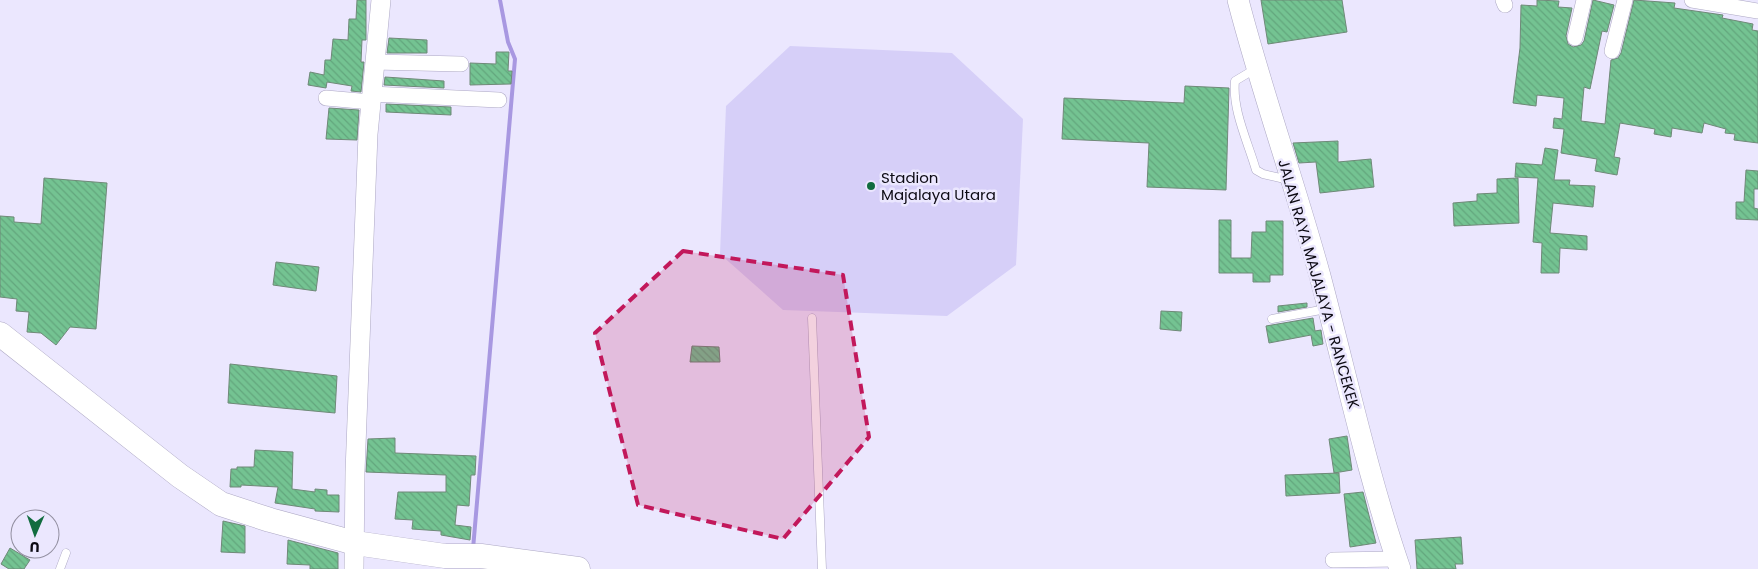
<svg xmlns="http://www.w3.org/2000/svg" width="1758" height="569" viewBox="0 0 1758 569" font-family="Poppins,sans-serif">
	<defs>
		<pattern id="building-back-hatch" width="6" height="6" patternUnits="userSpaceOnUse" patternTransform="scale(1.25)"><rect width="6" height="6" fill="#74c392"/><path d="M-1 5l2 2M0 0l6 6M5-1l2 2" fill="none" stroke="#63a67d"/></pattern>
	</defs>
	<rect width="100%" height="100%" fill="#ebe7fe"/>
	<polygon fill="#d6cff8" points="790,46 952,53 1023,119 1016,265 947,316 783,310 720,254 726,106"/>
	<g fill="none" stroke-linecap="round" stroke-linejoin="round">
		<polyline stroke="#a898e1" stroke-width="4" points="473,549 515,59 508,42 500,0"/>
	</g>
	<g fill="url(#building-back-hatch)" stroke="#6f8978">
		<polygon points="357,0 366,0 366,40 362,40 361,62 364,62 361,92 351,91 352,86 327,82 326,88 308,85 310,72 324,75 325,60 331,60 333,39 348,40 349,19 356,19"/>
		<polygon points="1261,0 1342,0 1347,32 1268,44"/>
		<polygon points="1537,0 1559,1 1558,7 1572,8 1566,36 1568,44 1573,47 1581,45 1584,41 1593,0 1614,5 1607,32 1602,31 1590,89 1584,87 1581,121 1605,124 1611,60 1618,58 1621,53 1634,0 1675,3 1674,8 1723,15 1722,18 1753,24 1752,30 1758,31 1758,143 1734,140 1735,134 1725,133 1726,129 1704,123 1702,133 1672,128 1671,137 1654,134 1655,129 1620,123 1614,157 1620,158 1617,175 1595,171 1597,159 1561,153 1564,129 1553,128 1554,118 1562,119 1564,98 1537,95 1536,106 1513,103 1520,48 1521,5 1537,6"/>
		<polygon points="389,38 427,40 427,53 387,53"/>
		<polygon points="496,52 509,52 508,71 512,71 511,84 470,85 470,63 496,64"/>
		<polygon points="385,77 444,81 444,88 384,85"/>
		<polygon points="1185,86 1229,88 1226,190 1147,187 1149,143 1062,139 1064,98 1184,103"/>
		<polygon points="386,104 451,107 451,115 386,112"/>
		<polygon points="329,108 359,110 357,140 326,139"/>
		<polygon points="1338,141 1338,162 1371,159 1374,187 1320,193 1316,162 1299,163 1293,143"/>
		<polygon points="1545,148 1558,150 1554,180 1570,180 1569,185 1595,186 1593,207 1553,203 1550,233 1587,236 1587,250 1560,248 1559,273 1541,273 1542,243 1533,242 1538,178 1515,177 1516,163 1542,165"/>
		<polygon points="1746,170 1758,171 1758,189 1754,189 1754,208 1758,209 1758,220 1736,219 1736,202 1744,202"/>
		<polygon points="44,178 107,183 96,329 70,327 56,345 41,333 27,332 29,312 16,311 17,299 0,297 0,216 14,217 14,222 41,224"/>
		<polygon points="1518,178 1519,223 1454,226 1453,203 1477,201 1477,194 1497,193 1497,179"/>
		<polygon points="1219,220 1231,220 1231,258 1251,258 1252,232 1266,232 1266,221 1283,221 1283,275 1270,275 1270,282 1253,282 1253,273 1219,273"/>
		<polygon points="276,262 319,267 316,291 273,285"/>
		<polygon points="1307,303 1307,307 1278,312 1278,306"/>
		<polygon points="1161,311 1182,312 1181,331 1160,329"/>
		<polygon points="1313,318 1315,331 1321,330 1323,344 1313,346 1311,335 1269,343 1266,326"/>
		<polygon points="692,346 719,347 720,362 690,362"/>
		<polygon points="230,364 337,376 335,413 228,403"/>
		<polygon points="1347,436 1352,470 1334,473 1329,439"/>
		<polygon points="395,438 395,453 476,456 475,475 471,475 469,506 457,505 455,525 471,527 470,540 441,535 441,531 412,529 413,520 395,519 398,492 446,492 446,475 366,472 368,439"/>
		<polygon points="255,450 293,452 292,489 315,492 315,489 327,490 327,495 339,495 339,512 315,511 315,509 275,503 278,487 241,485 241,487 230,487 231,469 237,469 237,467 254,467"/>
		<polygon points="1339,473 1340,493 1286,496 1285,475"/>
		<polygon points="1363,492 1376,543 1350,547 1344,494"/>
		<polygon points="223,521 245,526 245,553 221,552"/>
		<polygon points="1461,537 1463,564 1455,564 1456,569 1417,569 1415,540"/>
		<polygon points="288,540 338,553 338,569 310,569 310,565 287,564"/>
		<polygon points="10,548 30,560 24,569 9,569 1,564"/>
	</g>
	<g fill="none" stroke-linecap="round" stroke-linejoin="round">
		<g stroke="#ada8c4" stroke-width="9">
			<g id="service">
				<path d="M 1255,69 L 1235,81 C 1232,110 1248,142 1256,170 L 1263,174 L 1289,180"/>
				<polyline points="812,318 822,569"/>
				<polyline points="1272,319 1326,309"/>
				<polyline points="60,569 66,553"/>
			</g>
		</g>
		<g stroke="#ada8c4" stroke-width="16">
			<g id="minor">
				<polyline points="1503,0 1505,5"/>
				<polyline points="1692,0 1758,11"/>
				<polyline points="1575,38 1584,0"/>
				<polyline points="1612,51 1625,0"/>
				<polyline points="374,62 461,64"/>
				<polyline points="371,94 499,100"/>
				<polyline points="326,98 371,102"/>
				<polyline points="1333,560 1396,559"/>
			</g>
		</g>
		<g stroke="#ada8c4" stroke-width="20">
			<polyline id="tertiary" points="354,569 355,472 368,134 381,0"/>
		</g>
		<g stroke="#ada8c4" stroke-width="22">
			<path id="secondary" d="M 1238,0 C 1262,93 1295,184 1320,276 C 1346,374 1367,473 1400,569"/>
		</g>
		<g stroke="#ada8c4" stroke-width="25">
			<polyline id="primary" points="0,334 180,476 221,504 270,520 355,543 445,556 481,556 578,569"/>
		</g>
		<use href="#service" stroke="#fff" stroke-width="8"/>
		<use href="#minor" stroke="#fff" stroke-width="15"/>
		<use href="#tertiary" stroke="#fff" stroke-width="19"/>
		<use href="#secondary" stroke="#fff" stroke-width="21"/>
		<use href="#primary" stroke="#fff" stroke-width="24"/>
	</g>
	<path fill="#c2185b" fill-opacity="0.2" stroke="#c2185b" stroke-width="4" stroke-dasharray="10 6" stroke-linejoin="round" d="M 683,251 L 843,275 L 869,437 L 783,539 L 638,505 L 595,333 Z"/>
	<circle fill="#116c3f" stroke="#ebe7fe" stroke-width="2" cx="871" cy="186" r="5"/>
	<g text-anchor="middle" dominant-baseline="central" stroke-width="5" stroke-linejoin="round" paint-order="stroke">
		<g font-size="15" fill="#0c0a13" stroke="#ebe7fe" text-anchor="start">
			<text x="881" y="177">Stadion<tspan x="881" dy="17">Majalaya Utara</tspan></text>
		</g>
		<g font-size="15" fill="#0c0a13" stroke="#ebe7fe">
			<text transform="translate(1319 284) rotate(74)">JALAN RAYA MAJALAYA - RANCEKEK</text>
		</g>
	</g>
	<g transform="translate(35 534) rotate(182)"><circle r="24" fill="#ebe7fe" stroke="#928fa0"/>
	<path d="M0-4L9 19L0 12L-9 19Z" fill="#116c3f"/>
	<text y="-8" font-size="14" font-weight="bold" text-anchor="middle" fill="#0c0a13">U</text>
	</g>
</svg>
